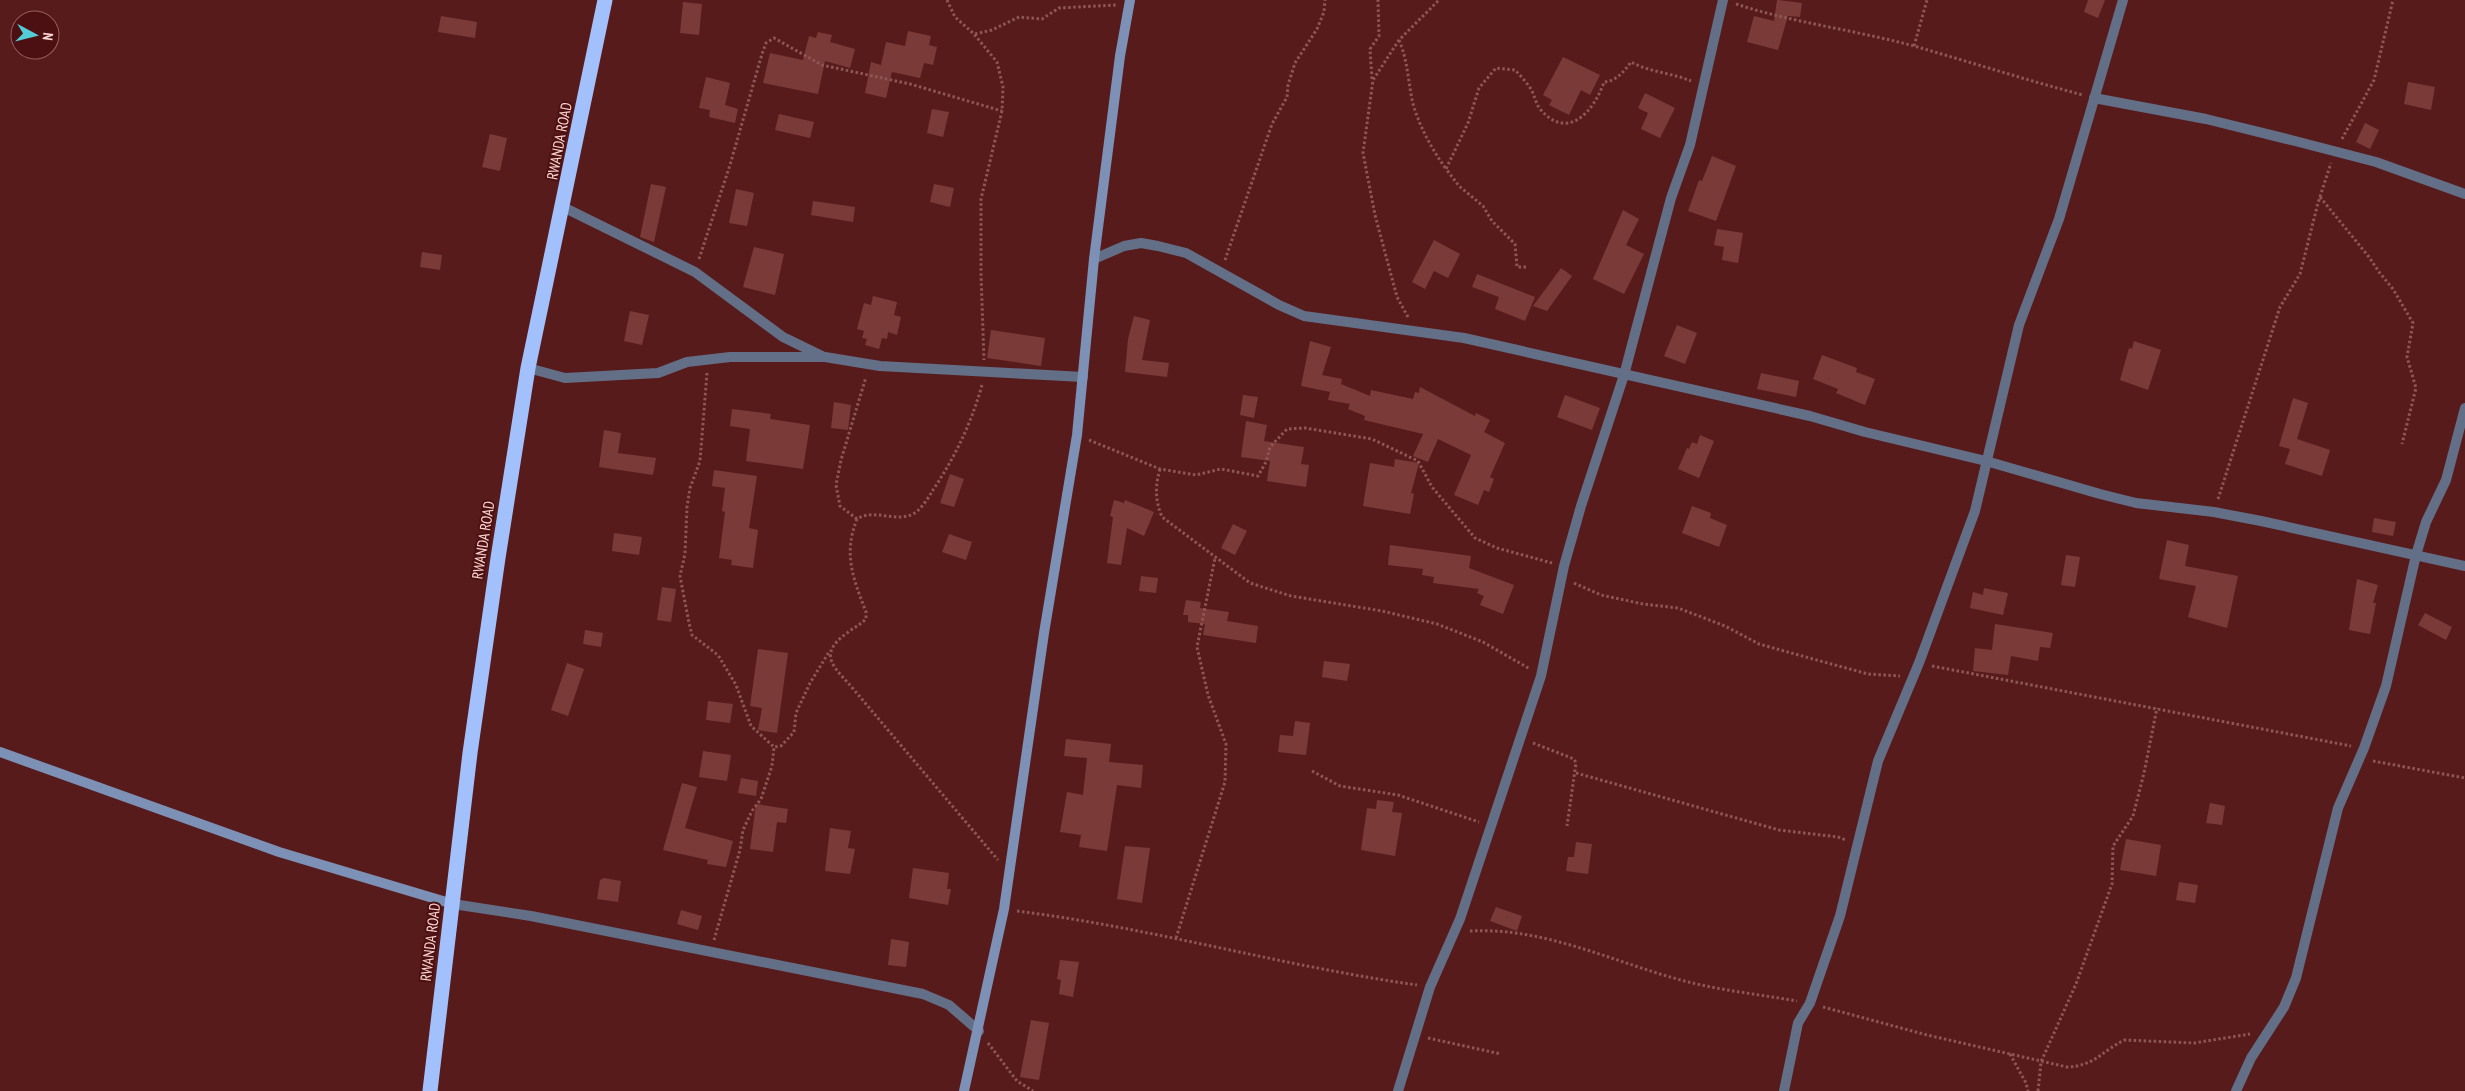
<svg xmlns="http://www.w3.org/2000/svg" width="2465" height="1091" viewBox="0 0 2465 1091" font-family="'PT Sans Narrow',sans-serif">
	<rect width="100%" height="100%" fill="#581b1c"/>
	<g fill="#7a3a38">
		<polygon points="1777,0 1802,3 1800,17 1788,16 1778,50 1747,42 1754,16 1774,21"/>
		<polygon points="2088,0 2105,0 2098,18 2084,12"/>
		<polygon points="683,2 702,4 699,35 680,33"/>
		<polygon points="441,16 477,22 475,38 438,32"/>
		<polygon points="908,31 931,36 929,45 937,47 933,65 924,63 920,78 892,72 886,98 865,93 871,62 881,65 886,42 905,46"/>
		<polygon points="818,32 832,35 830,42 855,49 850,68 825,61 818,94 763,83 770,53 803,60 809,36 816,38"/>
		<polygon points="1563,57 1600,75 1590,95 1581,90 1569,115 1549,105 1552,100 1543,95"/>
		<polygon points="706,77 730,83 725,105 738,109 735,123 709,117 710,110 699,108"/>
		<polygon points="2408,82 2435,87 2431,110 2404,104"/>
		<polygon points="1645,93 1675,108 1660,138 1641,129 1648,113 1638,108"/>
		<polygon points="932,109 949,112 943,137 927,133"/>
		<polygon points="779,114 814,122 810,138 775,130"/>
		<polygon points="2365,123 2379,130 2370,149 2356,142"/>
		<polygon points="490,134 507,138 500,171 482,167"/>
		<polygon points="1712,156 1736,166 1716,221 1688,211 1699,180 1702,181"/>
		<polygon points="651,184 666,187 654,242 640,237"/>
		<polygon points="934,184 954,188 950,207 930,202"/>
		<polygon points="736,189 754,193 747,226 729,223"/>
		<polygon points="813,201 855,207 853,222 811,215"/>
		<polygon points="1623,210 1639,219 1626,245 1644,254 1624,294 1593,279"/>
		<polygon points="1717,229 1743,233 1738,263 1722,260 1724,247 1714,245"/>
		<polygon points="1434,240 1460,254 1448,278 1434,271 1425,289 1412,282"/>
		<polygon points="754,247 784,254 775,295 743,287"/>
		<polygon points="422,252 442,255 440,270 420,267"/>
		<polygon points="1561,268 1572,276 1547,311 1533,306"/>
		<polygon points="1477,274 1535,297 1525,321 1495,309 1499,297 1472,287"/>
		<polygon points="873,296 897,302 894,315 901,317 897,335 888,332 887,339 882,338 879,349 865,345 867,339 862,338 864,331 857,329 864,303 871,305"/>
		<polygon points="630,311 649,315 642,345 624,341"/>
		<polygon points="1134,316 1150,320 1142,360 1169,363 1167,377 1125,372 1128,339"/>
		<polygon points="1677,325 1697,333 1685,364 1664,356"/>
		<polygon points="991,330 1045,338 1041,366 987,358"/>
		<polygon points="1310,341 1331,347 1322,375 1342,379 1341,384 1370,396 1371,390 1413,399 1415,392 1419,393 1420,387 1475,416 1476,413 1490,420 1484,432 1505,443 1490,477 1494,479 1489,492 1484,490 1478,505 1454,495 1471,455 1438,439 1428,462 1413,456 1423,434 1364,420 1365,416 1348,409 1350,404 1328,400 1330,392 1301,386"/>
		<polygon points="2134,341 2161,350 2148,390 2120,380 2129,348 2132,349"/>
		<polygon points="1822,355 1857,368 1856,372 1875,379 1865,405 1836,393 1838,389 1813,379"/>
		<polygon points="1761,373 1799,381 1796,397 1757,389"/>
		<polygon points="1243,395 1258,397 1254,418 1240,415"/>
		<polygon points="1565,395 1600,408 1592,430 1557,417"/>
		<polygon points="2293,398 2308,403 2297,439 2330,450 2322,476 2285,464 2290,449 2279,446"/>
		<polygon points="834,402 851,405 848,430 831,428"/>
		<polygon points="732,409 771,414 770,419 810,425 803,469 746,461 750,429 730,426"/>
		<polygon points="1246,421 1267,425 1264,441 1304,447 1301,464 1309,465 1306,487 1267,481 1270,461 1241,457"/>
		<polygon points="604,430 621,433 618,453 656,458 653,475 599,467"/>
		<polygon points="1700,435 1714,441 1699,478 1678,469 1687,448 1689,449 1692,442 1697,444"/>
		<polygon points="1395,459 1419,463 1411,493 1414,494 1410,514 1363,506 1370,463 1394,467"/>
		<polygon points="714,470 757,476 749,528 758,530 753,568 731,565 732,560 719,558 725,512 722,511 725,488 712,486"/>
		<polygon points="950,474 964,479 954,507 940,503"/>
		<polygon points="1114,500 1124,503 1125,500 1154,512 1144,536 1127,528 1121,565 1107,563 1113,517 1110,516"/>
		<polygon points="1692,506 1711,513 1710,518 1727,525 1719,547 1682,533"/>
		<polygon points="2374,518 2396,522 2393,536 2372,532"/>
		<polygon points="1233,524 1247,531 1235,555 1221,548"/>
		<polygon points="614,533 642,537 639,555 612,551"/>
		<polygon points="949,534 972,542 966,560 942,552"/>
		<polygon points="2167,540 2189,545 2185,566 2238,576 2227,628 2188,617 2196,586 2159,579"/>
		<polygon points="1390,545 1471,556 1469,568 1514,585 1503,614 1480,605 1484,596 1477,593 1479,589 1433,583 1434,577 1422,575 1423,569 1388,565"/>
		<polygon points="2066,555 2080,557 2075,587 2061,585"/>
		<polygon points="1141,576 1158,578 1156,593 1139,591"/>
		<polygon points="2357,579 2378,585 2373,603 2376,603 2370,634 2349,630"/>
		<polygon points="662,587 676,589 671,622 657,620"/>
		<polygon points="1984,588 2008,593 2003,615 1970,608 1973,592 1983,595"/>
		<polygon points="1186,600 1201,602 1200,608 1229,612 1227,621 1258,626 1256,643 1203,635 1205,624 1188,622 1188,615 1183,615"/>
		<polygon points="2425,613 2452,627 2446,640 2418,625"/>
		<polygon points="1995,624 2053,633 2050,648 2040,647 2038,661 2011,656 2008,675 1973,671 1975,648 1992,650"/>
		<polygon points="585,630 603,633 601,647 583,644"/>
		<polygon points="758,649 788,653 777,733 758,730 762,708 750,706"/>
		<polygon points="1324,661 1350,664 1347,681 1322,677"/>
		<polygon points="567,663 584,669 568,716 551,710"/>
		<polygon points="708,701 733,704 730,723 706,720"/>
		<polygon points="1295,721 1310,723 1306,755 1278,752 1280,735 1293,736"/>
		<polygon points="1066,739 1111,744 1109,762 1143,765 1141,788 1117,785 1107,851 1079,847 1081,835 1060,832 1067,792 1083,795 1087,758 1064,756"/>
		<polygon points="703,751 731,755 727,781 699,777"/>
		<polygon points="741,778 758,781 756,796 738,793"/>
		<polygon points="682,783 697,787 685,828 733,841 726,867 707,864 708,860 663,850"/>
		<polygon points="1377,800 1394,802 1392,812 1402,813 1395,856 1361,850 1367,808 1376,809"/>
		<polygon points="2210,803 2225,806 2222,825 2206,823"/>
		<polygon points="756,804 788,809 786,823 777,822 773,852 750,849"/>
		<polygon points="830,828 851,831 848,848 855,849 850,874 825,871"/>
		<polygon points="2126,839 2161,845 2156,876 2120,870"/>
		<polygon points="1576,842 1592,844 1588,874 1566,871 1568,857 1574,857"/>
		<polygon points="1125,846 1150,848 1142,903 1117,899"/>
		<polygon points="913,868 949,873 947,889 951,889 948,905 909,898"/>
		<polygon points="604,878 621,881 618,902 597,899 600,880"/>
		<polygon points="2179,882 2198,885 2195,903 2176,900"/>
		<polygon points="1496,907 1522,916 1517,931 1490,921"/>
		<polygon points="681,910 702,916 698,930 677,924"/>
		<polygon points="891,939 909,942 906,967 888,965"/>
		<polygon points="1060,960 1079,962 1073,997 1059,994 1061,980 1057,979"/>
		<polygon points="1031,1020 1049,1023 1039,1080 1020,1077"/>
	</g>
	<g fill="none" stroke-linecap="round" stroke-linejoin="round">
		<g stroke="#8d5756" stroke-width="3" stroke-dasharray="2.5 2.5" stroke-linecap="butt">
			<polyline points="947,0 955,17 974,34 997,62 1003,87 1002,111 981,199 981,274 984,360"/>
			<path d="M 1736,4 C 1794,23 1855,30 1914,46 C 1970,62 2026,80 2083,95"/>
			<polyline points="975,34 992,30 1019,17 1042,19 1059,8 1116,5"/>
			<path d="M 1399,40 C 1408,61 1408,82 1413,104 C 1420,128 1432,149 1446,169"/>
			<polyline points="1914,46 1927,0"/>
			<polyline points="1372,79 1370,49 1379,36 1378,0"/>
			<polyline points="2342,139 2374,80 2393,0"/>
			<polyline points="2320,197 2369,257 2379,272 2393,289 2413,323 2407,357 2416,388 2402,444"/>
			<polyline points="699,259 730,165 762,54 766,43 774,38 822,65 910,84 1002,111"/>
			<polyline points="1225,260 1272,124 1287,97 1288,85 1295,63 1317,29 1324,12 1325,0"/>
			<path d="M 1526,267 L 1517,267 L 1515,244 L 1492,221 L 1483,206 L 1459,186 L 1446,169 L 1468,123 L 1479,88 L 1496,68 L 1515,70 C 1521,76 1528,84 1532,91 C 1535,97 1536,104 1540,109 C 1568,142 1594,111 1604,82 C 1617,81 1624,71 1631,62 C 1649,72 1672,73 1691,81"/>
			<polyline points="1408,317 1397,297 1375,215 1363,153 1373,80 1399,40 1439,0"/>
			<polyline points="707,373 700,461 690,488 687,507 685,554 680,576 689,623 692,635 718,655 736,685 751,726 774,747"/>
			<path d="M 982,385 C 971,424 955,457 933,490 C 928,498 922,509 913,514 C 895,523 874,508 857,519 C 843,554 853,578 866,612 L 866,619 C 860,625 853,628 847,633 C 815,656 836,668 855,691 L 998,860"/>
			<polyline points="1089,440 1160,469 1196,475 1221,469 1258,476 1266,462 1270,447 1287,429 1305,428 1372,439 1418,461 1432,487 1475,538 1497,548 1552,563"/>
			<path d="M 1160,469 C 1155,486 1155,500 1162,517 L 1250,583 L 1291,596 L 1382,611 L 1437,624 L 1483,642 L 1530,669"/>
			<polyline points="2218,499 2280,307 2300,274 2318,203 2331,163"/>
			<polyline points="857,519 840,506 836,485 841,460 866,377"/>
			<polyline points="1574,583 1601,595 1643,604 1678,608 1725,626 1759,644 1813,659 1868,674 1900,676"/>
			<polyline points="1932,666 2351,746"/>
			<polyline points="1533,743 1574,759 1576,763 1567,826"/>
			<polyline points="2373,761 2465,778"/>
			<polyline points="1312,771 1340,786 1398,795 1479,822"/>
			<polyline points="1576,773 1779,830 1838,837 1846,840"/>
			<path d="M 1017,911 C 1152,928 1282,966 1417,985"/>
			<path d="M 1470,931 C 1542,927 1609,960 1677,979 C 1716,990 1757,994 1797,1001"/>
			<polyline points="1176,938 1225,782 1226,744 1208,695 1197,647 1215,558"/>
			<polyline points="714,940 740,850 743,830 752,811 761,799 772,766 774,747 781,746 794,732 796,713 810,683 829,652"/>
			<path d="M 1823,1007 L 1927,1035 L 2067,1067 C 2096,1066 2102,1050 2125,1040 L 2194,1043 L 2250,1034"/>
			<polyline points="1428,1038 1501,1054"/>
			<polyline points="988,1043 1017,1081 1033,1091"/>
			<polyline points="2010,1054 2026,1083 2028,1091"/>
			<polyline points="2038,1091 2041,1062 2076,984 2112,884 2113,846 2133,816 2144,773 2157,708"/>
		</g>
		<g stroke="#636f87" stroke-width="10">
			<polyline points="2094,98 2206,119 2295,141 2376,162 2465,194"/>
			<polyline points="563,207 695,272 783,337 822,356"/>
			<polyline points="1094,259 1124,246 1141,243 1158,246 1186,253 1279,305 1304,316 1464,338 1810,416 1865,432 1986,461 2100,494 2136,503 2214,512 2261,521 2465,566"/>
			<polyline points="528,368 565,378 658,373 687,362 730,357 825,357 880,366 1083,377"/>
			<polyline points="453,904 531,916 923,994 949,1005 979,1031"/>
			<polyline points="1398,1091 1430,987 1460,919 1541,676 1564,566 1581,506 1624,375 1671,198 1690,145 1723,0"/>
			<polyline points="1784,1091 1798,1023 1810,1003 1840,916 1878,761 1919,663 1975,511 2019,325 2059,219 2123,0"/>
			<polyline points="2236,1091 2251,1058 2284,1007 2296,978 2338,808 2364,748 2386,686 2416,555 2426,522 2446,480 2465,408"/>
		</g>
		<g stroke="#7d90b6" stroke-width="10">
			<polyline points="0,752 279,852 453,904"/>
			<polyline points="964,1091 1004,909 1044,633 1077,435 1094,259 1120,56 1130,0"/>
		</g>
		<polyline stroke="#a2c1fc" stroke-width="15" points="430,1091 470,753 498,558 528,368 605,0"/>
	</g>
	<g text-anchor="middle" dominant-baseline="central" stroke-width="4" stroke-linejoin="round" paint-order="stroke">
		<g font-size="15" fill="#fed6d2" stroke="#4c1012">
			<text transform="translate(559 141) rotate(-79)">RWANDA ROAD</text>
			<text transform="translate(483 540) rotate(-81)">RWANDA ROAD</text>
			<text transform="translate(430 942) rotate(-83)">RWANDA ROAD</text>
		</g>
	</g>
	<g transform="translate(35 35) rotate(97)"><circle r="24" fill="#4c1012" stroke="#935f5f"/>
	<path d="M0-4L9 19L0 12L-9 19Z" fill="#52ccd6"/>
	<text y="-8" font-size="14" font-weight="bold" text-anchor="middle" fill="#fed6d2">N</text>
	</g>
</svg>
